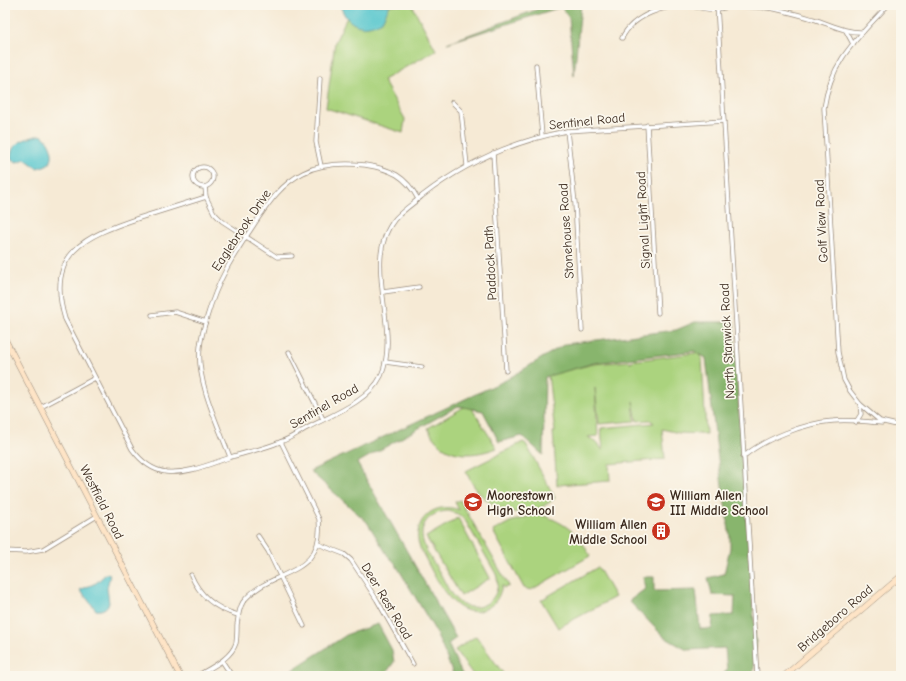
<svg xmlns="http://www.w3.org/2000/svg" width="906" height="681" viewBox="0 0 906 681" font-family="'Comic Neue',sans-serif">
	<rect width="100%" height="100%" fill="#fbf7ec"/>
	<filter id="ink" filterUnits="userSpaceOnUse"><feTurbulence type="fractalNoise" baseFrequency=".025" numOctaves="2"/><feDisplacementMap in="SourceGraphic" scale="8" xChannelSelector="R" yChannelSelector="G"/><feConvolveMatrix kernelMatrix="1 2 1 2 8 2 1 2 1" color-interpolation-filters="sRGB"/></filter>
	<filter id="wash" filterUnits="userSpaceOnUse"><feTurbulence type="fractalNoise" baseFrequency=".012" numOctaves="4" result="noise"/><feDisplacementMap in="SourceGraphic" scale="16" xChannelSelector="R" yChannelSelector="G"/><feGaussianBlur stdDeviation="0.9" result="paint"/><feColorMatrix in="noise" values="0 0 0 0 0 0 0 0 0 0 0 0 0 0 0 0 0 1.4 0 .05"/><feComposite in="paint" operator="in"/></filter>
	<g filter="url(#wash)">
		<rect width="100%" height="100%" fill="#f6ead5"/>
		<g fill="#abd37e" stroke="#737e4e" fill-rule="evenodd">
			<polygon points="343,5 412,5 436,50 383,80 405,119 403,133 326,108 335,42 348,15"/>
			<path d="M 695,353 L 700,354 L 702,358 L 706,434 L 679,433 L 662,429 L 665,459 L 609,464 L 610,481 L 557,485 L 553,432 L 555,432 L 548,375 L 594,364 L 630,361 L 630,363 L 631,361 ZM 595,388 L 599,424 L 635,421 L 633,401 L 637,421 L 650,420 L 654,423 L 601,428 L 603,451 L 598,443 L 588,437 L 598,436 Z"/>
			<path d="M 469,404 L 497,448 C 470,458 441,458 428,428 Z"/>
			<path d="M 523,442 L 526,444 L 555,498 C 522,527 481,509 466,471 Z"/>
			<path d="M 460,500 L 509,586 L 504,588 L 502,585 C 500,596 495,605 485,609 C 453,624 432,570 420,548 C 410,522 434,500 459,510 L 455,502 ZM 449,511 L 458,514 L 465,520 L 496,574 C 499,583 498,593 491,600 C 483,608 470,610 460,603 C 451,597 446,584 441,575 C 432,559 411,535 429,518 C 435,513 442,511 449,511 Z"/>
			<path d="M 537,514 C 562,520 579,533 590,556 L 531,590 L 524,588 L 493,531 L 510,522 Z"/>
			<polygon points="458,518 490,578 461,596 426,537"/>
			<polygon points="598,567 615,597 558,628 541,600"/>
			<polygon points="476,636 505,676 474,676 455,650"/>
		</g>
		<g fill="#88b56d" stroke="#627046">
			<polygon points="549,5 581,5 574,76 569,18 561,7 447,43"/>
			<polygon points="695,322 734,322 742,463 756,645 753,676 721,676 727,670 725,648 687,650 664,637 629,601 645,589 643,577 654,577 654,591 696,590 700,629 712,629 713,616 734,615 735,596 712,595 708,578 724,574 730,548 730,537 718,459 706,358 694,351 594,363 545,377 543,455 522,436 499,442 483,411 458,406 357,463 456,638 448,644 463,676 454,676 436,632 395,563 388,556 367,522 310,471 506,380 565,344 676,330"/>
			<polygon points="378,624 392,650 394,662 384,676 302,676 292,670 348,634"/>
		</g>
		<g fill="#5ac7ce" stroke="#4a7876">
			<path d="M 340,5 L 390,5 L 382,21 C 363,32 347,26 340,5 Z"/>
			<path d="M 40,135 C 48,137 55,153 51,161 C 49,165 41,167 37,168 L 25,159 L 17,162 L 11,159 C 10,141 27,139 40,135 Z"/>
			<path d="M 107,573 L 110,575 L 107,588 L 109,603 C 107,608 102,611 96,610 L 80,590 L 96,583 Z"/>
		</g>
	</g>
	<g filter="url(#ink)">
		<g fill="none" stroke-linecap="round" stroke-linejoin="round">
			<g stroke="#988a7a" stroke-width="5">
				<g id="street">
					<polyline points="717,5 757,676"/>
					<path d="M 888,5 C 857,39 831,60 824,108 L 838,352 L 844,380 L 850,391 L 860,404 L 880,421 L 901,426"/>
					<polyline points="846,31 853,44"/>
					<path d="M 622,38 C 633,15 666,4 690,6 C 699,7 709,11 717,9 C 736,5 755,6 775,9 C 788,12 801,15 813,19 C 830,24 846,33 863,32"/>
					<polyline points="536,65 542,136"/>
					<polyline points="320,78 316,142 321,166"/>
					<polyline points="452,102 461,111 467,165"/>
					<polyline points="647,125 658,313"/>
					<polyline points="567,131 575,203 582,330"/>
					<polyline points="493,153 506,371"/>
					<circle cx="203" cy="177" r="10"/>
					<polyline points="205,187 206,197 214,213 222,221 277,257 292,256"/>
					<path d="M 206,197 C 184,204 162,211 139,218 C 85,236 45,253 65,319 L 132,449 C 140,460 151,470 166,472 C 188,474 210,464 231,457 C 247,452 264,449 280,442 C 290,439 299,432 309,427 C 332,415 369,401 381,376 C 402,329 360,261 395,219 C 403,210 414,203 422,196 C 466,162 513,141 567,131 L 724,121"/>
					<polyline points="383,292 419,287"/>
					<polyline points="152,315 175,312 206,322"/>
					<polyline points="289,352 323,419"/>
					<polyline points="385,362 422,367"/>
					<polyline points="41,407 95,378"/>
					<polyline points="856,422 861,414 860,404"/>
					<path d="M 230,457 C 218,425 196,381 200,347 C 201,337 204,327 207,317 C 218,279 233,256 255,223 C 268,204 281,184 303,173 C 322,163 344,163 365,165 C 391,169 406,176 418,199"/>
					<path d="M 743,457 C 764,439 805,423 833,421 C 849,419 866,422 882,423"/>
					<polyline points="258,536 268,551 304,626"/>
					<polyline points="318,544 344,554 351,560 377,600 413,664"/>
					<polyline points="5,551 26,552 43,549 97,516"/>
					<path d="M 191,575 C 200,597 216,609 238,615"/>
					<polyline points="222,661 232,676"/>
					<path d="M 197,676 C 210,668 231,659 236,643 C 237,637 237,631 237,625 C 238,617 239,608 243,602 C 270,567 325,580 319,519 L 281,442"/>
				</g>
			</g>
			<g stroke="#988a7a" stroke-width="6">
				<g id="secondary">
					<polyline points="5,339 180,676"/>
					<polyline points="784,676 901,576"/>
				</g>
			</g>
			<use href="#street" stroke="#fff" stroke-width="3.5"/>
			<use href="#secondary" stroke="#fee4c6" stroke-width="5"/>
		</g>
	</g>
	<defs>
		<g id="school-disc" transform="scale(1)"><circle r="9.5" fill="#c8321e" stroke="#fbf7ec"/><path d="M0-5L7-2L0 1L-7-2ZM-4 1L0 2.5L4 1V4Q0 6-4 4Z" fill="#fff"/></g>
		<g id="building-disc" transform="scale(1)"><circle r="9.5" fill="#c8321e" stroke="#fbf7ec"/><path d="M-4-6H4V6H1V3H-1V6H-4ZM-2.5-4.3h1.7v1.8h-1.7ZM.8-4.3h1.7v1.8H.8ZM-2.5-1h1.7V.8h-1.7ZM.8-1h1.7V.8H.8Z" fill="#fff"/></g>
	</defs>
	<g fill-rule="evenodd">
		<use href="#school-disc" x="473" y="502"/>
		<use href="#school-disc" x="656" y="502"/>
		<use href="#building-disc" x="661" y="531"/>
	</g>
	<g text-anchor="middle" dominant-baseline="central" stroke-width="3.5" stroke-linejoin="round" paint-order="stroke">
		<g font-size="13" fill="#3b2a1e" stroke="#fbf7ec">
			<text transform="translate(587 121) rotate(-6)">Sentinel Road</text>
			<text transform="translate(643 220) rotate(-93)">Signal Light Road</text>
			<text transform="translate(821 221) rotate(-93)">Golf View Road</text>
			<text transform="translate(241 230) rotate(-56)">Eaglebrook Drive</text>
			<text transform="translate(566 231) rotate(-94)">Stonehouse Road</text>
			<text transform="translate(490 263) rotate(-93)">Paddock Path</text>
			<text transform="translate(727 341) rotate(-93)">North Stanwick Road</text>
			<text transform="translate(324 406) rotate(-30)">Sentinel Road</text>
			<text transform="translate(102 502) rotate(63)">Westfield Road</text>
			<text transform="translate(387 601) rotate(59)">Deer Rest Road</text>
			<text transform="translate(835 618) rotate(-41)">Bridgeboro Road</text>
		</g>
		<g font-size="13" font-weight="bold" fill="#3b2a1e" stroke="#fbf7ec" text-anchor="start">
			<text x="487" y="495">Moorestown<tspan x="487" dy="15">High School</tspan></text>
			<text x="670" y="495">William Allen<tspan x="670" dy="15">III Middle School</tspan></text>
			<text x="647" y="524" text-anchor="end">William Allen<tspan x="647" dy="15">Middle School</tspan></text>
		</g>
	</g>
	<rect width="906" height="681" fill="none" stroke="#fbf7ec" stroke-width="20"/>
</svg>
